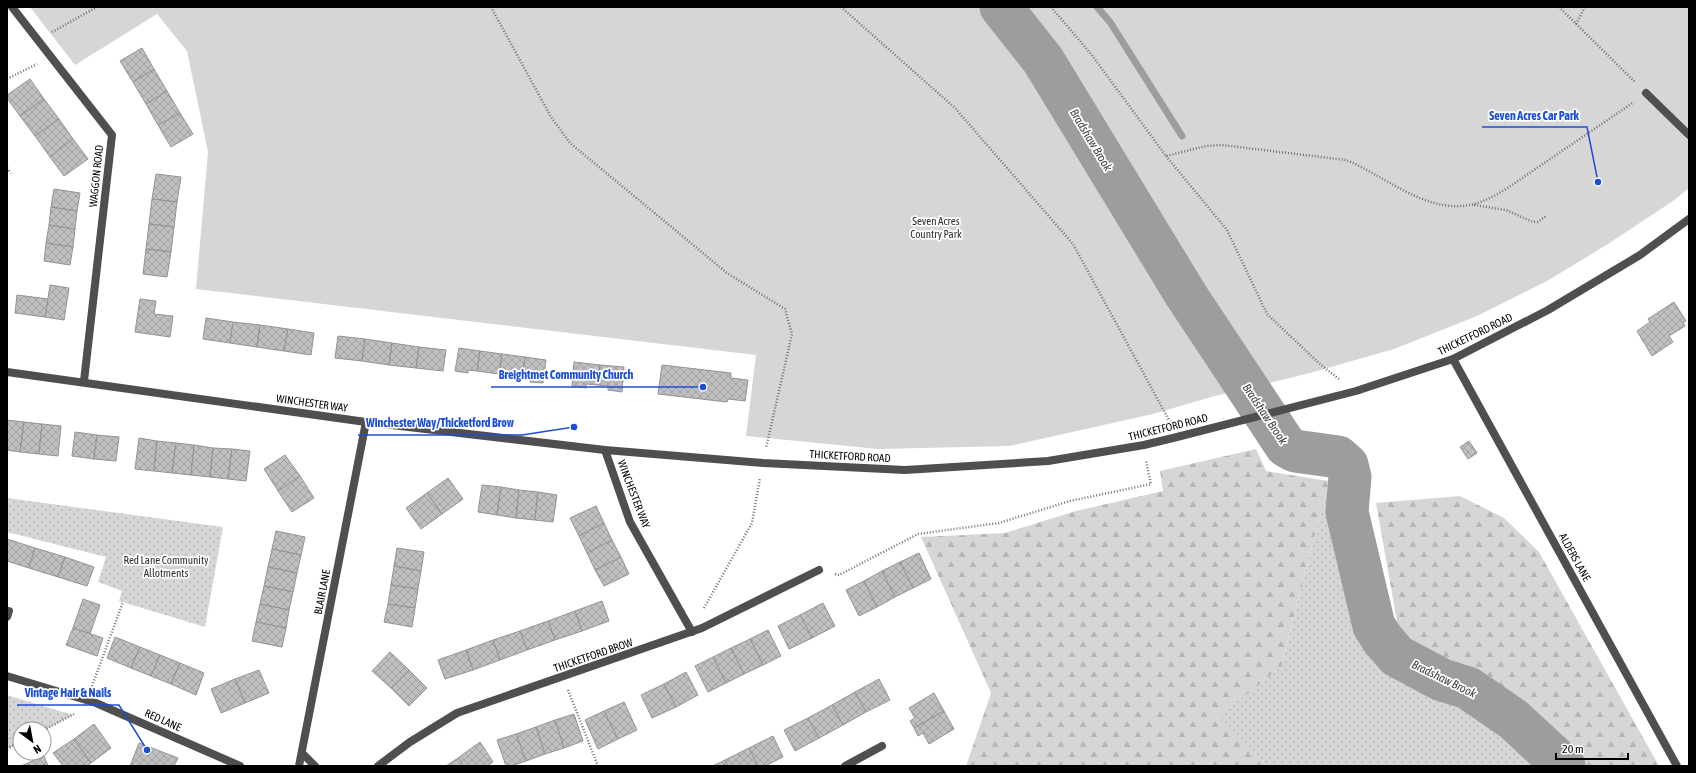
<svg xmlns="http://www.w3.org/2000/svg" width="1696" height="773" viewBox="0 0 1696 773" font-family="'Asap Condensed',sans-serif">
	<defs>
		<pattern id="grass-dots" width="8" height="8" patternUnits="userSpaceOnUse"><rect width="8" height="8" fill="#d6d6d6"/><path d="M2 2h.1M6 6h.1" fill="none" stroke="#b6b6b6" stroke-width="1.8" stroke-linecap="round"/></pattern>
		<pattern id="forest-firs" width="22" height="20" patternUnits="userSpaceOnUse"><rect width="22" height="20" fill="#d6d6d6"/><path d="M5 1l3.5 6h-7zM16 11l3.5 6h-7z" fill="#b6b6b6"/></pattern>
		<pattern id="building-cross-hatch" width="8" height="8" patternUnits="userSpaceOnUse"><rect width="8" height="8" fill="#bfbfbf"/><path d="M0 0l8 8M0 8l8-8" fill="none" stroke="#a2a2a2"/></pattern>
	</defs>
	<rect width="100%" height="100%" fill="#fff"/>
	<g fill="url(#grass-dots)">
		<polygon points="1329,481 1354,624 1395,670 1502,732 1537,766 1268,766 1219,716 1281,667"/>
		<polygon points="7,498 223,527 205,627 119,601 122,591 98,582 106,557 7,532"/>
		<polygon points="7,695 73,715 44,730 20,729 20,742 7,749"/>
	</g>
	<g fill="url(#forest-firs)">
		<polygon points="1256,449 1266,471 1329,481 1281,667 1220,716 1268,766 966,766 991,693 921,537 1005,533 1076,511 1163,491 1160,471"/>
		<polygon points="1460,496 1504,518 1539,552 1659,766 1582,766 1522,709 1477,676 1401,644 1376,503"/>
	</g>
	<polygon fill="#d6d6d6" points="30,7 1689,7 1689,188 1673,201 1608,244 1547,281 1477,316 1394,349 1310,373 1211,397 1153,414 1009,446 878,449 746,436 756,355 196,289 208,152 187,51 157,14 75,65"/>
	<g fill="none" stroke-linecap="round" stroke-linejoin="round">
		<polyline stroke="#9d9d9d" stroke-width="7" points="1097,7 1110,22 1182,136"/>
		<polyline stroke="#9d9d9d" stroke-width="43" points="1001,7 1043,60 1186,295 1286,446 1295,451 1338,457 1347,465 1350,477 1347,512 1374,626 1383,640 1397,656 1442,680 1468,688 1513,719 1564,766"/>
	</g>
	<g fill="url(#building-cross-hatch)" stroke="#939393">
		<polygon points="142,48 154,69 133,82 120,61"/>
		<polygon points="154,69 167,91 146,104 133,82"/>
		<polygon points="30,79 44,99 20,116 7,98 7,95"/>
		<polygon points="167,91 180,113 158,125 146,104"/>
		<polygon points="44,99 59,119 35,136 20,116"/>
		<polygon points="180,113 193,134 171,147 158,125"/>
		<polygon points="59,119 73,139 50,157 35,136"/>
		<polygon points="73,139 88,159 64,176 50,157"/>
		<polygon points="156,174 181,177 177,202 152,199"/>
		<polygon points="54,189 80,193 77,211 51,207"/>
		<polygon points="152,199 177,202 174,227 149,224"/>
		<polygon points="51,207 77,211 75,229 49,225"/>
		<polygon points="149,224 174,227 171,252 146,249"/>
		<polygon points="49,225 75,229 73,247 46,243"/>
		<polygon points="46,243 73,247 70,265 44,261"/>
		<polygon points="146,249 171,252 167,277 143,274"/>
		<polygon points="50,285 69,288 64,320 45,317"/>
		<polygon points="17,295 48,299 45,317 15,313"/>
		<polygon points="140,299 156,301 154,314 173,316 170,337 135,332"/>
		<polygon points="1674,302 1686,321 1683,322 1685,326 1669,336 1673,342 1652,356 1637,331 1650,322 1648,319"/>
		<polygon points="206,318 233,322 230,343 203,339"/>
		<polygon points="233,322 260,325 257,347 230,343"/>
		<polygon points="260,325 288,329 284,351 257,347"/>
		<polygon points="288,329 314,333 311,355 284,351"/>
		<polygon points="338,336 365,339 362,361 335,358"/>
		<polygon points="365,339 392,343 389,365 362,361"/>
		<polygon points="392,343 419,347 416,368 389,365"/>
		<polygon points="419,347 446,350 443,371 416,368"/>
		<polygon points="459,348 480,351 477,371 468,370 468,373 455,371"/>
		<polygon points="480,351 502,354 499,374 477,371"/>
		<polygon points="502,354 525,357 522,378 499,374"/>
		<polygon points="525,357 546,360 543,383 530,382 530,379 522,378"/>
		<polygon points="574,362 600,365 597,385 586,384 586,388 572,386"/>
		<polygon points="600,365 624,367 622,392 608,390 608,386 597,385"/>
		<polygon points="662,365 731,373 731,378 748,380 745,401 728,399 727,402 658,394"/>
		<polygon points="7,420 24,422 20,452 7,450"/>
		<polygon points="24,422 42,424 39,454 20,452"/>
		<polygon points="42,424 61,426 58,456 39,454"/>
		<polygon points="75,432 97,435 94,459 72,456"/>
		<polygon points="97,435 119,437 116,461 94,459"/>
		<polygon points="139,438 157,441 154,471 135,469"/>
		<polygon points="157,441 176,443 172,473 154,471"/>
		<polygon points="1469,441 1477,453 1468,459 1460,447"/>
		<polygon points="176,443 194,445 191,475 172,473"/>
		<polygon points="194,445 213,448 210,477 191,475"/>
		<polygon points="213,448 232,449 228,479 210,477"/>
		<polygon points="232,449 250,451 246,481 228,479"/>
		<polygon points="285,455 300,476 278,491 264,469"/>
		<polygon points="300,476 314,498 292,512 278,491"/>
		<polygon points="448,478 463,499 442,514 427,493"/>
		<polygon points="482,485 501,487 497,515 478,512"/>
		<polygon points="501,487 519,490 516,518 497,515"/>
		<polygon points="519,490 538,492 535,520 516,518"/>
		<polygon points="538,492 557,495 553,522 535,520"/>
		<polygon points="427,493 442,514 421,529 406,508"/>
		<polygon points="596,506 604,523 579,536 570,518"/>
		<polygon points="604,523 612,540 587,553 579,536"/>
		<polygon points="276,531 305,537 301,555 272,549"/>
		<polygon points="7,539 35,548 29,568 7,561"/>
		<polygon points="612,540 621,557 595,570 587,553"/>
		<polygon points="35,548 65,557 58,577 29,568"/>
		<polygon points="397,548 424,552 421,571 394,566"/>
		<polygon points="272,549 301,555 297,573 268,567"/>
		<polygon points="919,553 931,579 913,588 900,562"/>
		<polygon points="65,557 94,567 87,586 58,577"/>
		<polygon points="621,557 629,574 604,586 595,570"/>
		<polygon points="900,562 913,588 895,597 882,571"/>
		<polygon points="394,566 421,571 418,589 391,585"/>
		<polygon points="268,567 297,573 293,592 264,586"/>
		<polygon points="882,571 895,597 877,607 864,581"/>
		<polygon points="864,581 877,607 859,616 846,590"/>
		<polygon points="391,585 418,589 415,608 388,604"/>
		<polygon points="264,586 293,592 289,610 260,604"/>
		<polygon points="83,599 100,605 90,634 73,628"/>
		<polygon points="602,601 609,621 582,631 575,611"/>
		<polygon points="823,603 835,626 812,638 800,615"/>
		<polygon points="260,604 289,610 286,628 256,622"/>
		<polygon points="388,604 415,608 412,627 384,622"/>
		<polygon points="575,611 582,631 555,640 548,621"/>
		<polygon points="800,615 812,638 789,649 778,626"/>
		<polygon points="548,621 555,640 527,650 520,631"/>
		<polygon points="256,622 286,628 282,647 252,641"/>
		<polygon points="73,628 103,638 97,656 66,645"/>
		<polygon points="768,630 781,656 763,665 750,639"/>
		<polygon points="520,631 527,650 500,660 493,640"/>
		<polygon points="115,637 140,647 131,668 107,658"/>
		<polygon points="750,639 763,665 744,674 731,648"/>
		<polygon points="493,640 500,660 473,670 466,650"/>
		<polygon points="140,647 160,655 151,676 131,668"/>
		<polygon points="731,648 744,674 726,683 713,657"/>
		<polygon points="466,650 473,670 445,679 438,660"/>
		<polygon points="390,652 409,670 391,688 372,671"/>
		<polygon points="160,655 180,663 171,684 151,676"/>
		<polygon points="713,657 726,683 708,692 695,666"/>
		<polygon points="180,663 204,673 196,695 171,684"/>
		<polygon points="259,670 269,693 245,703 235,679"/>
		<polygon points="409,670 427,688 409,706 391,688"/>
		<polygon points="686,672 698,695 676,707 664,684"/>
		<polygon points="235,679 245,703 221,713 211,689"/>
		<polygon points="879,679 890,700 866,712 855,692"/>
		<polygon points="664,684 676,707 652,718 641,695"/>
		<polygon points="855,692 866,712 843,725 832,705"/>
		<polygon points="934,693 944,711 914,728 910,721 915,718 909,708"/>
		<polygon points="624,702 637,730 618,739 604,711"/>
		<polygon points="832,705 843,725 819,738 808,718"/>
		<polygon points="604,711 618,739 598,749 585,720"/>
		<polygon points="944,711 954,729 929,744 923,733 918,736 914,728"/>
		<polygon points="574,714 583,741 564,748 555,720"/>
		<polygon points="808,718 819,738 795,751 784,730"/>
		<polygon points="555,720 564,748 545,754 536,727"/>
		<polygon points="94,724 111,748 91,763 74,739"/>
		<polygon points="536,727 545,754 526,761 516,734"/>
		<polygon points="516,734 526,761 511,766 506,766 497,740"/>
		<polygon points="773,736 783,757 765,766 758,766 749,748"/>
		<polygon points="74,739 91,763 86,766 63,766 53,753"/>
		<polygon points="480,742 493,762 487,766 464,766 458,758"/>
		<polygon points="139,743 178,758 174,766 130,766"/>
		<polygon points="749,748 758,766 728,766 725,760"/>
		<polygon points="44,756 48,766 21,766"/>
		<polygon points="458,758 464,766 446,766"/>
		<polygon points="725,760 728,766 713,766"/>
	</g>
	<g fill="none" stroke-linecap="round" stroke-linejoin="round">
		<g stroke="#717171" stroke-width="2.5" stroke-dasharray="1 2" stroke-linecap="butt">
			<polyline points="491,7 551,117 570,143 727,273 785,309 792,334 766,448"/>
			<polyline points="841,7 955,108 1073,244 1170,422"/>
			<path d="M 1051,7 L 1091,54 L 1166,156 L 1206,146 L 1222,145 L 1346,160 C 1386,176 1428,216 1474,204 C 1486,201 1498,194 1509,187 L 1634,102"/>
			<polyline points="1559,7 1635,82"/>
			<polyline points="1576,24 1585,7"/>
			<polyline points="52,32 97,7"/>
			<polyline points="7,79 37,64"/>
			<polyline points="1166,156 1227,230 1267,314 1321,365 1339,379"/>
			<polyline points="7,168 11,173"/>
			<polyline points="1474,205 1506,210 1533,222 1538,222 1546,216"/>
			<polyline points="835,574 839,575 918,534 999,523 1070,501 1151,484 1146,461"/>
			<polyline points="704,608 752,523 760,478"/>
			<polyline points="92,686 123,602"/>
			<polyline points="568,690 598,766"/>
			<polyline points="44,730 74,714"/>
			<polyline points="7,749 20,742"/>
		</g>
		<g stroke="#4f4f4f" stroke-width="8">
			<polyline points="1646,93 1689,135"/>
			<polyline points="1453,359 1677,766"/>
			<polyline points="7,617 9,611"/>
		</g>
		<g stroke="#4f4f4f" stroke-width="8">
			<polyline points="12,7 112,135 84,381"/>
			<polyline points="605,450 630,522 692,632"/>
			<polyline points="7,676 96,703 240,766"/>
			<polyline points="302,753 315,766"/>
			<polyline points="378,766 410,742 457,713 702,628 819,570"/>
			<polyline points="845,766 882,746"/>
		</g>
		<g stroke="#4f4f4f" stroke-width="8">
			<polyline points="7,372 366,422 605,450 763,463 905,470 1048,461 1144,445 1177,437 1356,391 1453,359 1548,310 1640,255 1689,219"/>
			<polyline points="299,766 366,422"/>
		</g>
	</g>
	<g text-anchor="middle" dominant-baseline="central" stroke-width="3.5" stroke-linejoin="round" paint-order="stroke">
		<g font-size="11" fill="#000" stroke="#fff">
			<text transform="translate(96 176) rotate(-84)">WAGGON ROAD</text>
			<text transform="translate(1475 334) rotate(-26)">THICKETFORD ROAD</text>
			<text transform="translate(312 403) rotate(8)">WINCHESTER WAY</text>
			<text transform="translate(1168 427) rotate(-14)">THICKETFORD ROAD</text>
			<text transform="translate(850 456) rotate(3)">THICKETFORD ROAD</text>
			<text transform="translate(634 494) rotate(69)">WINCHESTER WAY</text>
			<text transform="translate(1575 557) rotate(61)">ALDERS LANE</text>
			<text transform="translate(322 592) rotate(-79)">BLAIR LANE</text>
			<text transform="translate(593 655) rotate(-19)">THICKETFORD BROW</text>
			<text transform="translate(163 720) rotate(24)">RED LANE</text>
		</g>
		<g font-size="11" fill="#2d2d2d" stroke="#fff">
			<text x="936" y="221">Seven Acres<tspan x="936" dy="13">Country Park</tspan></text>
			<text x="166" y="560">Red Lane Community<tspan x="166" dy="13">Allotments</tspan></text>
		</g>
		<g font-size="12" font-style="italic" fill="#3e3e3e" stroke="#fff">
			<text transform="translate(1091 140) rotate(59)">Bradshaw Brook</text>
			<text transform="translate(1265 414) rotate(56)">Bradshaw Brook</text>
			<text transform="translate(1444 679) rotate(26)">Bradshaw Brook</text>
		</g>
	</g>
	<path fill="none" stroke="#1d4ed8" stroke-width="1.5" d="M1598 182L1587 127H1482M703 387L641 387H491M574 427L522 435H358M147 750L119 705H17"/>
	<g fill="#1d4ed8" stroke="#fff" stroke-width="1.5">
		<circle cx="1598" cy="182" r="4"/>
		<circle cx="703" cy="387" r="4"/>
		<circle cx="574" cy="427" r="4"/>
		<circle cx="147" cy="750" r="4"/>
	</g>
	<g font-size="12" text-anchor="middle" font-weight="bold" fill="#1d4ed8" stroke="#fff" stroke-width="3.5" stroke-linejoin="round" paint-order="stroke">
		<text x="1534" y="120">Seven Acres Car Park</text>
		<text x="566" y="379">Breightmet Community Church</text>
		<text x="440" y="427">Winchester Way/Thicketford Brow</text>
		<text x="68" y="697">Vintage Hair &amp; Nails</text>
	</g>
	<rect width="1696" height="773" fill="none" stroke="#000000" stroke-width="16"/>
	<g transform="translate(32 741) rotate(148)"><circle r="19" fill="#ffffff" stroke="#999999"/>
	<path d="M0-3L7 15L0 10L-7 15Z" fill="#000000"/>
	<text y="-6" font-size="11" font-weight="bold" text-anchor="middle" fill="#000000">N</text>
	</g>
	<path d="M1556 753v6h72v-6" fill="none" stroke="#000000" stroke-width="2"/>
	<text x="1562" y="753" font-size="12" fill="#000000" stroke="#ffffff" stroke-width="3" paint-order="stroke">20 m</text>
</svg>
